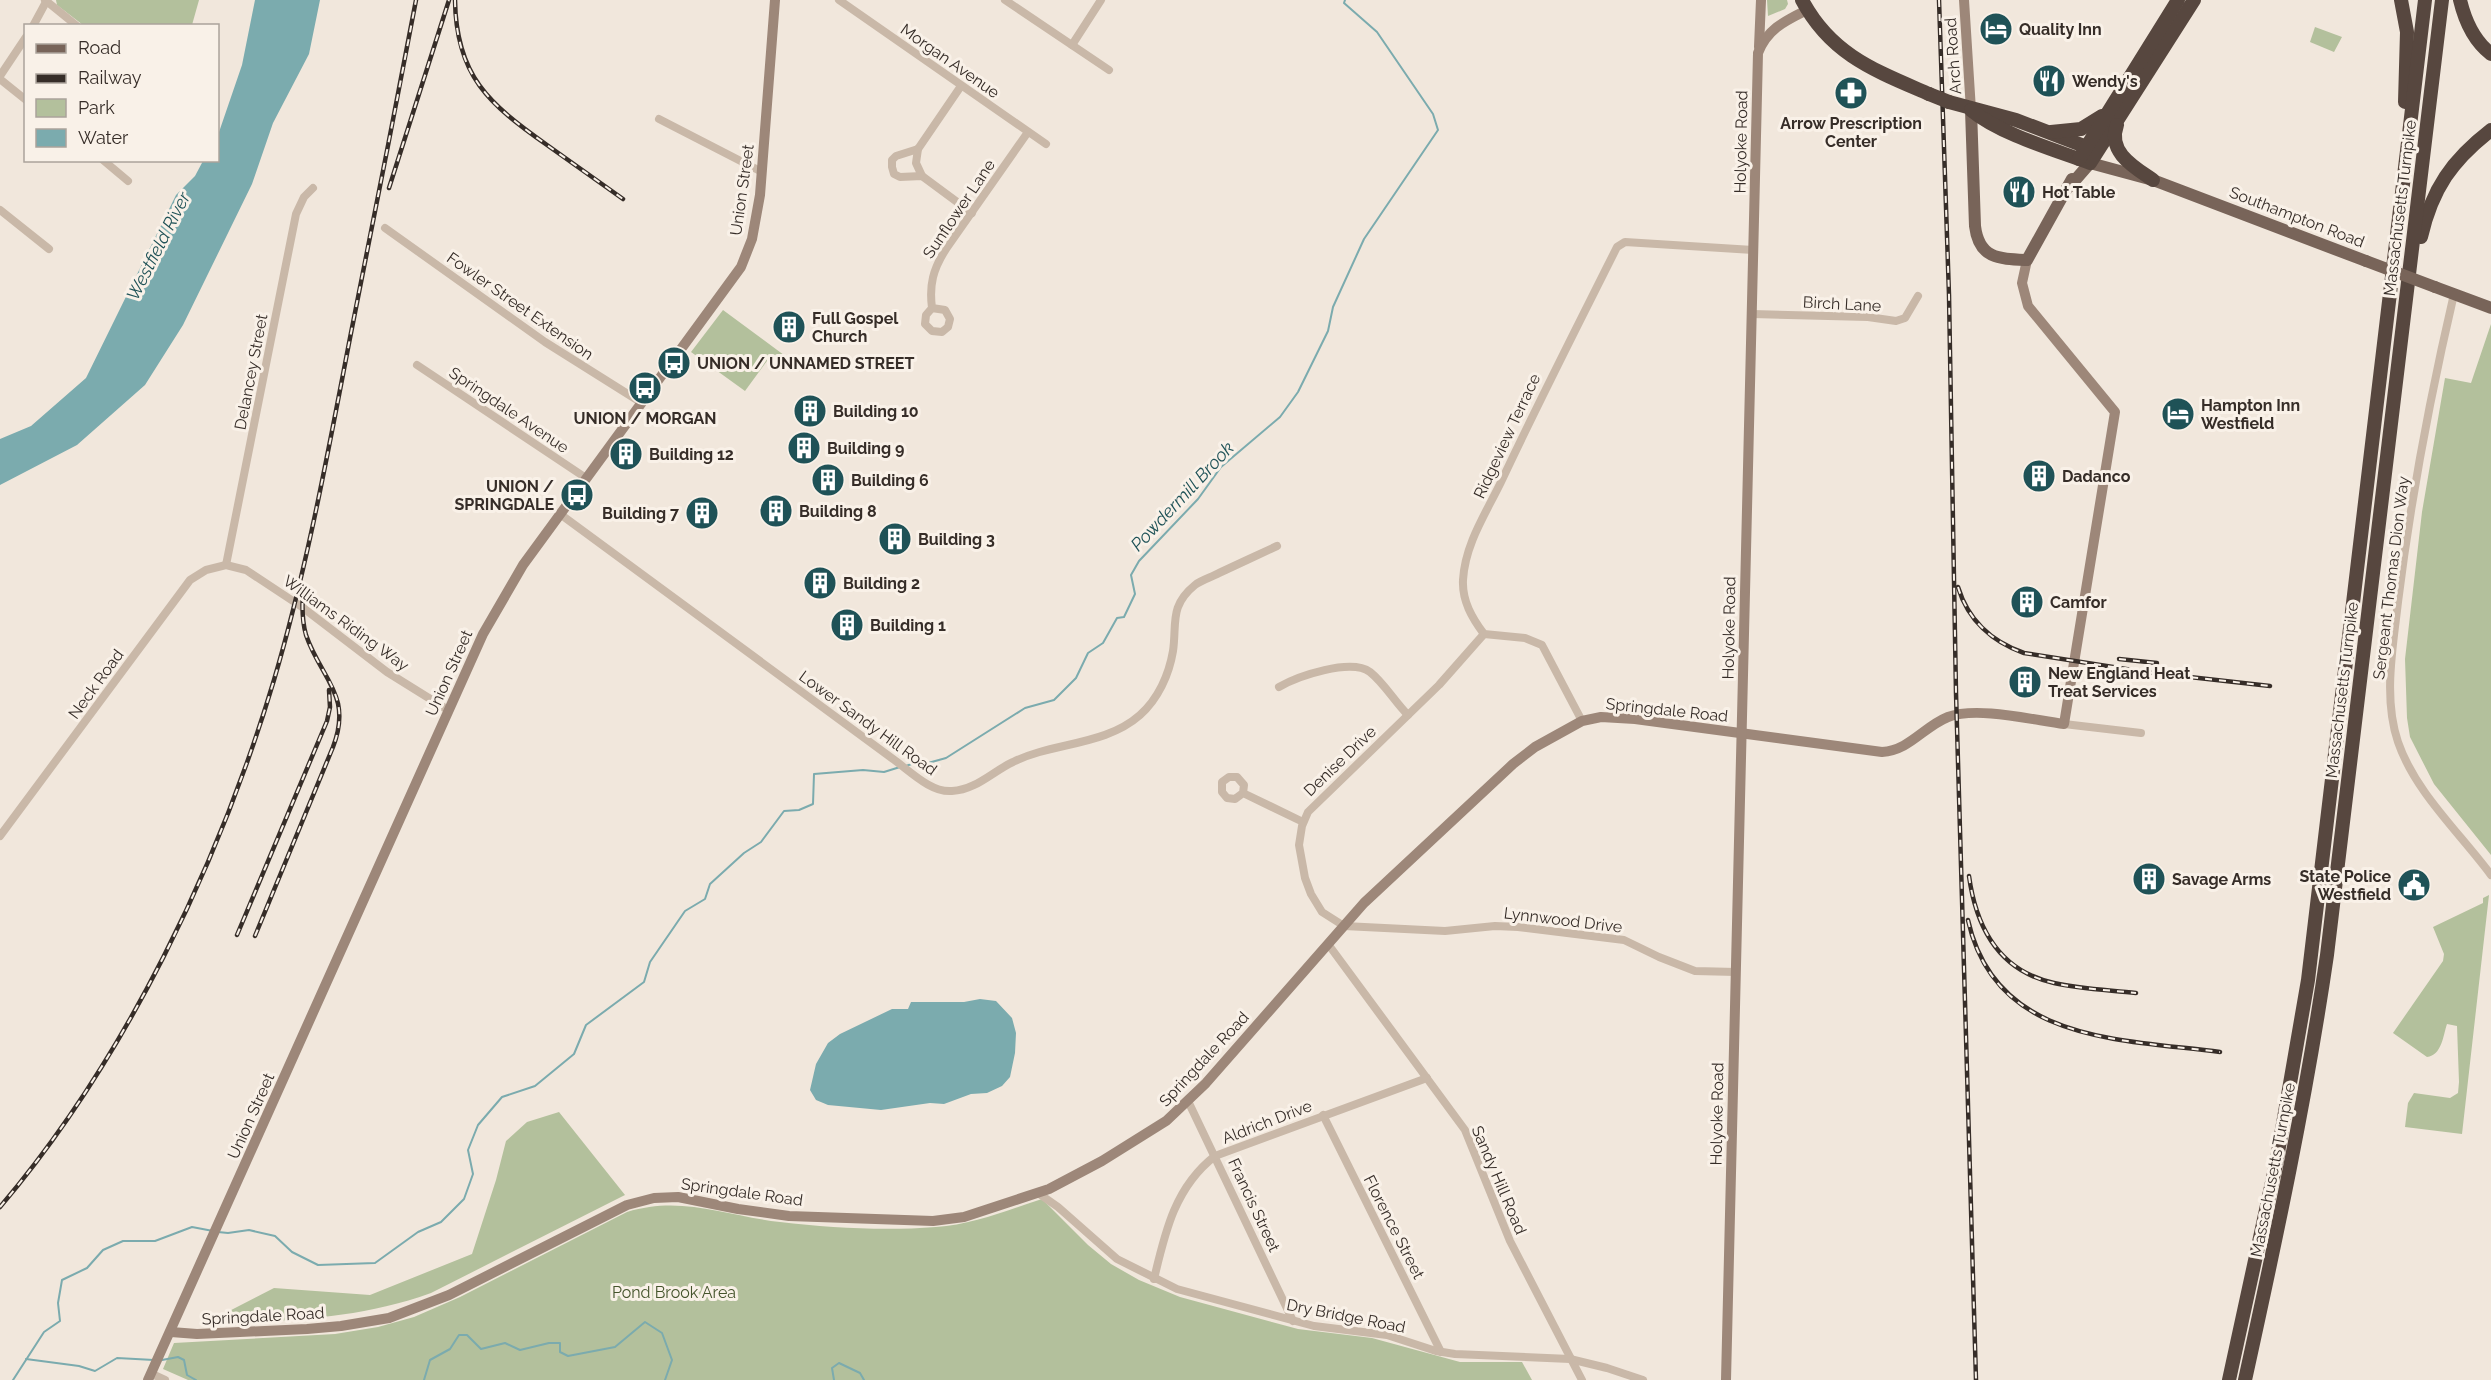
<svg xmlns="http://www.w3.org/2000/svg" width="2491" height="1380" viewBox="0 0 2491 1380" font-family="Raleway,sans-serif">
	<rect width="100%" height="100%" fill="#f1e7dc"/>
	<g fill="#b3c09c">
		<polygon points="56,0 199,0 192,25 83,25 57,5"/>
		<polygon points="1767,0 1787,0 1788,4 1785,9 1768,16"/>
		<polygon points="2315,27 2342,37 2334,52 2310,42"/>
		<polygon points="723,310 796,364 792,368 772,354 745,391 691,352"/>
		<polygon points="2491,324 2491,855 2434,784 2410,737 2407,718 2405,659 2422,512 2445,378 2471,383"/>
		<path d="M 2489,895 L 2462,1134 L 2405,1127 L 2408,1103 L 2414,1093 L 2450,1098 L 2458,1093 L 2459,1082 L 2457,1026 L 2447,1024 C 2443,1036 2442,1055 2427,1057 L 2393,1033 L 2443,961 L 2444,954 L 2433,927 L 2483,903 L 2483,898 Z"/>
		<path d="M 559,1112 L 625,1195 L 431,1293 C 353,1321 283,1320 202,1325 L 274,1288 L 370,1295 L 472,1254 L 496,1180 L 506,1141 L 527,1122 Z"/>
		<path d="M 1042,1199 L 1088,1245 L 1111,1264 L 1139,1280 L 1180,1297 L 1298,1329 L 1372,1338 L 1460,1362 L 1522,1362 L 1532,1380 L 188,1380 L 163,1369 L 174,1343 L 335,1334 L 378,1327 L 414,1317 L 460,1297 L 627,1212 C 682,1195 726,1216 780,1222 C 831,1228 885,1231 936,1227 C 972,1225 1008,1210 1042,1199 Z"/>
	</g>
	<g fill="#7babae">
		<polygon points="255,0 320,0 309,54 273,123 252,184 183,325 145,385 77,445 0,485 0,439 31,426 86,378 176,195 195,176 203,161 218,160 218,135 242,65"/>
		<polygon points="980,999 996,1001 1012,1018 1016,1033 1015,1053 1010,1077 1002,1086 987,1093 971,1094 944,1104 930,1103 881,1110 828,1105 816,1100 810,1090 816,1064 828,1043 840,1034 892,1009 908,1009 911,1002 964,1002"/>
	</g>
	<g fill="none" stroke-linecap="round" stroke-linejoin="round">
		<g stroke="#7babae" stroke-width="2">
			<polyline points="906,766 917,762 928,763 946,758 1025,708 1054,700 1076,678 1088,653 1103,643 1117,618 1124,617 1135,594 1131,575 1139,561 1198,499 1221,467 1280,417 1298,392 1328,331 1333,307 1364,239 1438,130 1433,114 1377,32 1344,3 1345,0"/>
			<polyline points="218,1232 228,1233 249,1230 275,1236 292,1252 318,1265 375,1263 418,1232 441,1222 464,1199 473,1174 468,1150 478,1125 502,1097 535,1086 574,1054 586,1025 644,982 650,962 685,911 705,899 710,884 744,853 761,842 784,811 799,810 813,804 814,774 863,770 884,772 900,767"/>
			<polyline points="26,1359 79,1366 95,1371 117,1358 154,1360"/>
			<polyline points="162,1360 178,1357 184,1360 187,1375 196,1380"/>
			<polyline points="13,1380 44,1332 60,1321 58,1303 62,1280 87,1268 103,1250 123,1241 155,1241 192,1227 213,1231"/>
			<polyline points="424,1380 430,1360 450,1349 459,1335 467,1335 481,1349 505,1343 520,1350 549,1343 560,1343 560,1352 568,1356 615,1347 645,1322 662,1333 672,1360 665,1380"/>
			<polyline points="834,1380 832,1368 839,1363 860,1373 864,1380"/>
		</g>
		<g stroke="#c9b8a8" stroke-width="8">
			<polyline points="45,0 77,26"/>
			<polyline points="839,0 1046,144"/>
			<polyline points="1005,0 1109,70"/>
			<polyline points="33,26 47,0"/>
			<polyline points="1072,45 1101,0"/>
			<polyline points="0,76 26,37"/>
			<polyline points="0,79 26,100"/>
			<polyline points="961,86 918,149 896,156 892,160 892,167 894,174 900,177 922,176 972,213"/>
			<polyline points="659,119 762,172"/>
			<polyline points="918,149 916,163 922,176"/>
			<polyline points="103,160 128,181"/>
			<polyline points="0,210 49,249"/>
			<polyline points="385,228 545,342 642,403"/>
			<path d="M 2454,294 C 2430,397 2411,497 2398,602 C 2393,647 2383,698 2398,742 C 2415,792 2460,833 2491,875"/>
			<path d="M 932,308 L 926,315 L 925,324 L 932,331 L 942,332 L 948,327 L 950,319 L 945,310 L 932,308 C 929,285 933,269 946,249 L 1028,132"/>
			<polyline points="1752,314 1868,317 1896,321 1905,318 1918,296"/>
			<polyline points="417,365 586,478"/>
			<path d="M 560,514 L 893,759 C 910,771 931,793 952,791 C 976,790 993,771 1013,762 C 1053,742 1105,746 1140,715 C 1158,699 1169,675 1173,651 C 1177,624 1169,606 1195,585 C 1201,580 1212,577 1219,573 C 1238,564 1258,555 1277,546"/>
			<polyline points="226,565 296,214 304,197 313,188"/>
			<polyline points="1484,634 1439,685 1308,812 1302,826 1299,845 1305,878 1311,894 1322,912 1344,926 1445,931 1495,926 1518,927 1624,940 1659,957 1695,971 1736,972"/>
			<path d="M 1279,687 C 1298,676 1351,658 1370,672 C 1384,683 1395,702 1408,715"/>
			<path d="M 1582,721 L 1542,645 L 1525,638 L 1484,634 C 1472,618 1462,601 1463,580 C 1465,544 1486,513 1501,482 C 1538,403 1578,325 1617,247 L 1625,242 L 1753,250"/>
			<polyline points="2064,724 2141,733"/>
			<polyline points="1243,793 1235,799 1227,798 1222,792 1222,782 1229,777 1237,777 1244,785 1243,793 1303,822"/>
			<polyline points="0,836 190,580 206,570 226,565 246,570 302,607 387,672 448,710"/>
			<polyline points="1328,944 1465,1130 1510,1241 1582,1380"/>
			<polyline points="1188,1101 1293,1321"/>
			<polyline points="1323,1115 1441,1352"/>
			<polyline points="1038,1193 1058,1207 1117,1259 1177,1289 1314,1326 1387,1335 1436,1351 1455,1354 1570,1359 1607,1368 1643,1380"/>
			<path d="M 1154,1279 C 1165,1232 1175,1187 1215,1156 L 1427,1078"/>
			<polyline points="152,1374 165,1380"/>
		</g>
		<g stroke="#9d8779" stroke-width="10">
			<polyline points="1964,0 1971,110"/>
			<polyline points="1759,47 1761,0"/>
			<path d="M 171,1332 L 197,1334 L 307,1329 L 341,1326 L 389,1318 L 449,1295 L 627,1205 L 654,1198 L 678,1197 L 738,1209 L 789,1216 L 933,1221 L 964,1217 L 1049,1189 L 1102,1161 L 1166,1121 L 1206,1083 L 1364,903 L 1513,764 L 1535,747 L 1582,721 L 1601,717 L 1635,719 L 1882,752 C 1910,750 1923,727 1948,717 C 1977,706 2033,720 2064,724 L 2115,412 L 2028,306 L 2022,283 L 2027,260"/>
			<polyline points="148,1380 483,634 523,565 741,267 752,239 760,195 775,0"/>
			<path d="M 1726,1380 L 1758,53 C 1767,29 1785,21 1807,10"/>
		</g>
		<g stroke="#786459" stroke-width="12">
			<path d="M 1971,110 L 1975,226 C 1979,259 1999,259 2027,260 L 2072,179"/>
			<polyline points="2070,186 2090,163 2153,180 2366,261"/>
			<polyline points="2435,287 2491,308"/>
		</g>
		<g stroke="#57473f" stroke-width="14">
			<path d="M 1802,0 C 1831,55 1876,71 1929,94"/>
			<polyline points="2401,0 2407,32 2405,102"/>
			<path d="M 2460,0 C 2465,21 2474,41 2491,54"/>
			<polyline points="1949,102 2016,120 2092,149"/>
			<path d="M 1971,110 C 2000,134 2055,150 2090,163 L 2194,0"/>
			<path d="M 2117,125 C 2107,152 2134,167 2153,180"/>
			<polyline points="2051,132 2081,129 2102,116"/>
			<polyline points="2079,159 2178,0"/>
			<path d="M 2421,237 C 2432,189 2452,160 2491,130"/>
			<polyline points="2229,1380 2276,1164 2308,980 2425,0"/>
			<path d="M 2245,1380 C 2276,1239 2306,1099 2327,955 L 2442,0"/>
		</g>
		<g stroke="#362d28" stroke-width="4.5">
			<g id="rail">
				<path d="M 455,0 C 456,76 489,104 547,145 C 572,163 598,181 623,199"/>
				<polyline points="1939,0 1949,295 1956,693 1976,1380"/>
				<polyline points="389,188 449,0"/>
				<path d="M 1958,587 C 1968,620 1992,642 2024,653 L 2145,672 L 2270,686"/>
				<polyline points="2119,659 2157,663"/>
				<path d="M 1969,876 C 1976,927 1999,971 2054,983 C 2080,989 2109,990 2136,993"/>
				<path d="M 1968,920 C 1995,1043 2121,1039 2220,1052"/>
				<polyline points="237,935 327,721 330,707 329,690"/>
				<path d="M 255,936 L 333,747 C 353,695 321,679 306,635 C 302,621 302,607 303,593"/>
				<path d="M 0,1207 C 125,1060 219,864 274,680 C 307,568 328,452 350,338 C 372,225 395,113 416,0"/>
			</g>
		</g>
		<use href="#rail" stroke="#f9f1e8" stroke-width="2" stroke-dasharray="7" stroke-linecap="butt"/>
		<polyline stroke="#786459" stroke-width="12" points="2366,261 2435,287"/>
		<polyline stroke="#57473f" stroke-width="14" points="1929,94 1949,102"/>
	</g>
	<defs>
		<g id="hotel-disc" transform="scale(1.725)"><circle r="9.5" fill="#1f5257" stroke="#f9f1e8"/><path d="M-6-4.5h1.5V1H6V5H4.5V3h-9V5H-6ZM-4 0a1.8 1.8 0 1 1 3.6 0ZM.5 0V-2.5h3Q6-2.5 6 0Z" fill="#fff"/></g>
		<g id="restaurant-disc" transform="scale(1.725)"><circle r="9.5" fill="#1f5257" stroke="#f9f1e8"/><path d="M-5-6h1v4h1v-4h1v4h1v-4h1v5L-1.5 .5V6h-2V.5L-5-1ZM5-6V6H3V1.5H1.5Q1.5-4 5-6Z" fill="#fff"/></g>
		<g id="pharmacy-disc" transform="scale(1.725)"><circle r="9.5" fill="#1f5257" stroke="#f9f1e8"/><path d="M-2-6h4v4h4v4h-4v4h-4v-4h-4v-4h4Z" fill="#fff"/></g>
		<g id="building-disc" transform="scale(1.725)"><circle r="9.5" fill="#1f5257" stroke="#f9f1e8"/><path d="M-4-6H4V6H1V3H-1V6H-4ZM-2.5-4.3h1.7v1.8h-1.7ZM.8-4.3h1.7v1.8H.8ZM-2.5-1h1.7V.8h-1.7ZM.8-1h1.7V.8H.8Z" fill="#fff"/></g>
		<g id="bus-disc" transform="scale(1.725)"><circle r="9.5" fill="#1f5257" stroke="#f9f1e8"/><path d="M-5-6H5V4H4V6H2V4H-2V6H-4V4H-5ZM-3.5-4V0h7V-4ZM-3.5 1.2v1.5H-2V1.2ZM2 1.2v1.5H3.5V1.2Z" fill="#fff"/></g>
		<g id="civic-disc" transform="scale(1.725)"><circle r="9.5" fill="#1f5257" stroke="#f9f1e8"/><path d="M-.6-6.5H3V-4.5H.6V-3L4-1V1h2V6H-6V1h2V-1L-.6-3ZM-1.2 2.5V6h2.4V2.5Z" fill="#fff"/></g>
	</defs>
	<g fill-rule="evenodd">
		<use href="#hotel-disc" x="1996" y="29"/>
		<use href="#restaurant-disc" x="2049" y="81"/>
		<use href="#pharmacy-disc" x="1851" y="93"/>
		<use href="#restaurant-disc" x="2019" y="192"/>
		<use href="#building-disc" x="789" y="327"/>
		<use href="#bus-disc" x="674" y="363"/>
		<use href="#bus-disc" x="645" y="388"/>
		<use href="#building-disc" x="810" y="411"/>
		<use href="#hotel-disc" x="2178" y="414"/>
		<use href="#building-disc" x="804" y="448"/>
		<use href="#building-disc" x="626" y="454"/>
		<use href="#building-disc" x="2039" y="476"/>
		<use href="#building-disc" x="828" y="480"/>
		<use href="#bus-disc" x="577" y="495"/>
		<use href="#building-disc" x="776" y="511"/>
		<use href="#building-disc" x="702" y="513"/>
		<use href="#building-disc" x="895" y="539"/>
		<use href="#building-disc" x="820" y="583"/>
		<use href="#building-disc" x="2027" y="602"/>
		<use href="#building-disc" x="847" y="625"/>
		<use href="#building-disc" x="2025" y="682"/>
		<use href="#building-disc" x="2149" y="879"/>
		<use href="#civic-disc" x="2414" y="885"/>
	</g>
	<g text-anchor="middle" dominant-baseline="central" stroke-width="6" stroke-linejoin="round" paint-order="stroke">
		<g font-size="16" font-weight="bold" fill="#362d28" stroke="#f9f1e8" text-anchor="start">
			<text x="2019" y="29">Quality Inn</text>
			<text x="2072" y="81">Wendy's</text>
			<text x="1851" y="123" text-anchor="middle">Arrow Prescription<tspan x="1851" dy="18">Center</tspan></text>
			<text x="2042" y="192">Hot Table</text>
			<text x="812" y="318">Full Gospel<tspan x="812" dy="18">Church</tspan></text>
			<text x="697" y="363">UNION / UNNAMED STREET</text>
			<text x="2201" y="405">Hampton Inn<tspan x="2201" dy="18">Westfield</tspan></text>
			<text x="833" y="411">Building 10</text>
			<text x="645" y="418" text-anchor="middle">UNION / MORGAN</text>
			<text x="827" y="448">Building 9</text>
			<text x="649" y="454">Building 12</text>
			<text x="2062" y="476">Dadanco</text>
			<text x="851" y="480">Building 6</text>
			<text x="554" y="486" text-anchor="end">UNION /<tspan x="554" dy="18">SPRINGDALE</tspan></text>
			<text x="799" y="511">Building 8</text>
			<text x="679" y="513" text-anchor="end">Building 7</text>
			<text x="918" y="539">Building 3</text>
			<text x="843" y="583">Building 2</text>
			<text x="2050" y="602">Camfor</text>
			<text x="870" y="625">Building 1</text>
			<text x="2048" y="673">New England Heat<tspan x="2048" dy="18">Treat Services</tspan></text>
			<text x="2391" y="876" text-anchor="end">State Police<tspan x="2391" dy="18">Westfield</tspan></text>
			<text x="2172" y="879">Savage Arms</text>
		</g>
		<g font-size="16" fill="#362d28" stroke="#f9f1e8">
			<text transform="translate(1953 56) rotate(-94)">Arch Road</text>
			<text transform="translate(950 61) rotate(35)">Morgan Avenue</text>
			<text transform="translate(1741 142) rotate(-89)">Holyoke Road</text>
			<text transform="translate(742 190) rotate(-82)">Union Street</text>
			<text transform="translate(2400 208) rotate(-83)">Massachusetts Turnpike</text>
			<text transform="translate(959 209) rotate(-56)">Sunflower Lane</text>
			<text transform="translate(2297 217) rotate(21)">Southampton Road</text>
			<text transform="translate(1842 304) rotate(3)">Birch Lane</text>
			<text transform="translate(520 306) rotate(35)">Fowler Street Extension</text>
			<text transform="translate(251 372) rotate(-79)">Delancey Street</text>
			<text transform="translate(509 410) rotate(34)">Springdale Avenue</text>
			<text transform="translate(1507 436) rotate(-65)">Ridgeview Terrace</text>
			<text transform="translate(2391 578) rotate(-83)">Sergeant Thomas Dion Way</text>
			<text transform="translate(346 623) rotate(36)">Williams Riding Way</text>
			<text transform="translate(1729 628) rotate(-89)">Holyoke Road</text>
			<text transform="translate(449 673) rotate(-66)">Union Street</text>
			<text transform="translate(96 684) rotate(-54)">Neck Road</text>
			<text transform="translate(2342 690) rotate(-83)">Massachusetts Turnpike</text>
			<text transform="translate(1667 710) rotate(6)">Springdale Road</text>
			<text transform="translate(868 723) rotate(36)">Lower Sandy Hill Road</text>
			<text transform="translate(1340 761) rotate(-44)">Denise Drive</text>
			<text transform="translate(1563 920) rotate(7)">Lynnwood Drive</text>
			<text transform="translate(1204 1059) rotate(-47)">Springdale Road</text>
			<text transform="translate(1717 1114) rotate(-89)">Holyoke Road</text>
			<text transform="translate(251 1116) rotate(-66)">Union Street</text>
			<text transform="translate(1267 1122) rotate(-21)">Aldrich Drive</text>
			<text transform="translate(2273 1170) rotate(-79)">Massachusetts Turnpike</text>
			<text transform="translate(1499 1180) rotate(67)">Sandy Hill Road</text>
			<text transform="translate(742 1192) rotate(8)">Springdale Road</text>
			<text transform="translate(1254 1205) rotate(65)">Francis Street</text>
			<text transform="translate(1394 1227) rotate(63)">Florence Street</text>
			<text transform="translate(263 1316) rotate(-3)">Springdale Road</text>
			<text transform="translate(1346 1316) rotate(11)">Dry Bridge Road</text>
		</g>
		<g font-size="16" fill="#45542c" stroke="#f9f1e8">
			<text x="674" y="1292">Pond Brook Area</text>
		</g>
		<g font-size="18" font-style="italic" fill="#1f5257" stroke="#f9f1e8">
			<text transform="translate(158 246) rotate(-63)">Westfield River</text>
			<text transform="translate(1182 496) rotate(-47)">Powdermill Brook</text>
		</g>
	</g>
	<rect x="24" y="24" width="195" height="138" fill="#f9f1e8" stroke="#aba39b" stroke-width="1.5"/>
	<rect x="36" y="44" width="30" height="9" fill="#786459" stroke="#aba39b" stroke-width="1.5"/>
	<text x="78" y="54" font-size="18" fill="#362d28">Road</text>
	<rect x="36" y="74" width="30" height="9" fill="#362d28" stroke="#aba39b" stroke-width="1.5"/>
	<text x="78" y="84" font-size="18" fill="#362d28">Railway</text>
	<rect x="36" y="99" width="30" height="18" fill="#b3c09c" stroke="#aba39b" stroke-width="1.5"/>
	<text x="78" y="114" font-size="18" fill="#362d28">Park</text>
	<rect x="36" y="129" width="30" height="18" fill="#7babae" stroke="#aba39b" stroke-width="1.5"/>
	<text x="78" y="144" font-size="18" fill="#362d28">Water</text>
</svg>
